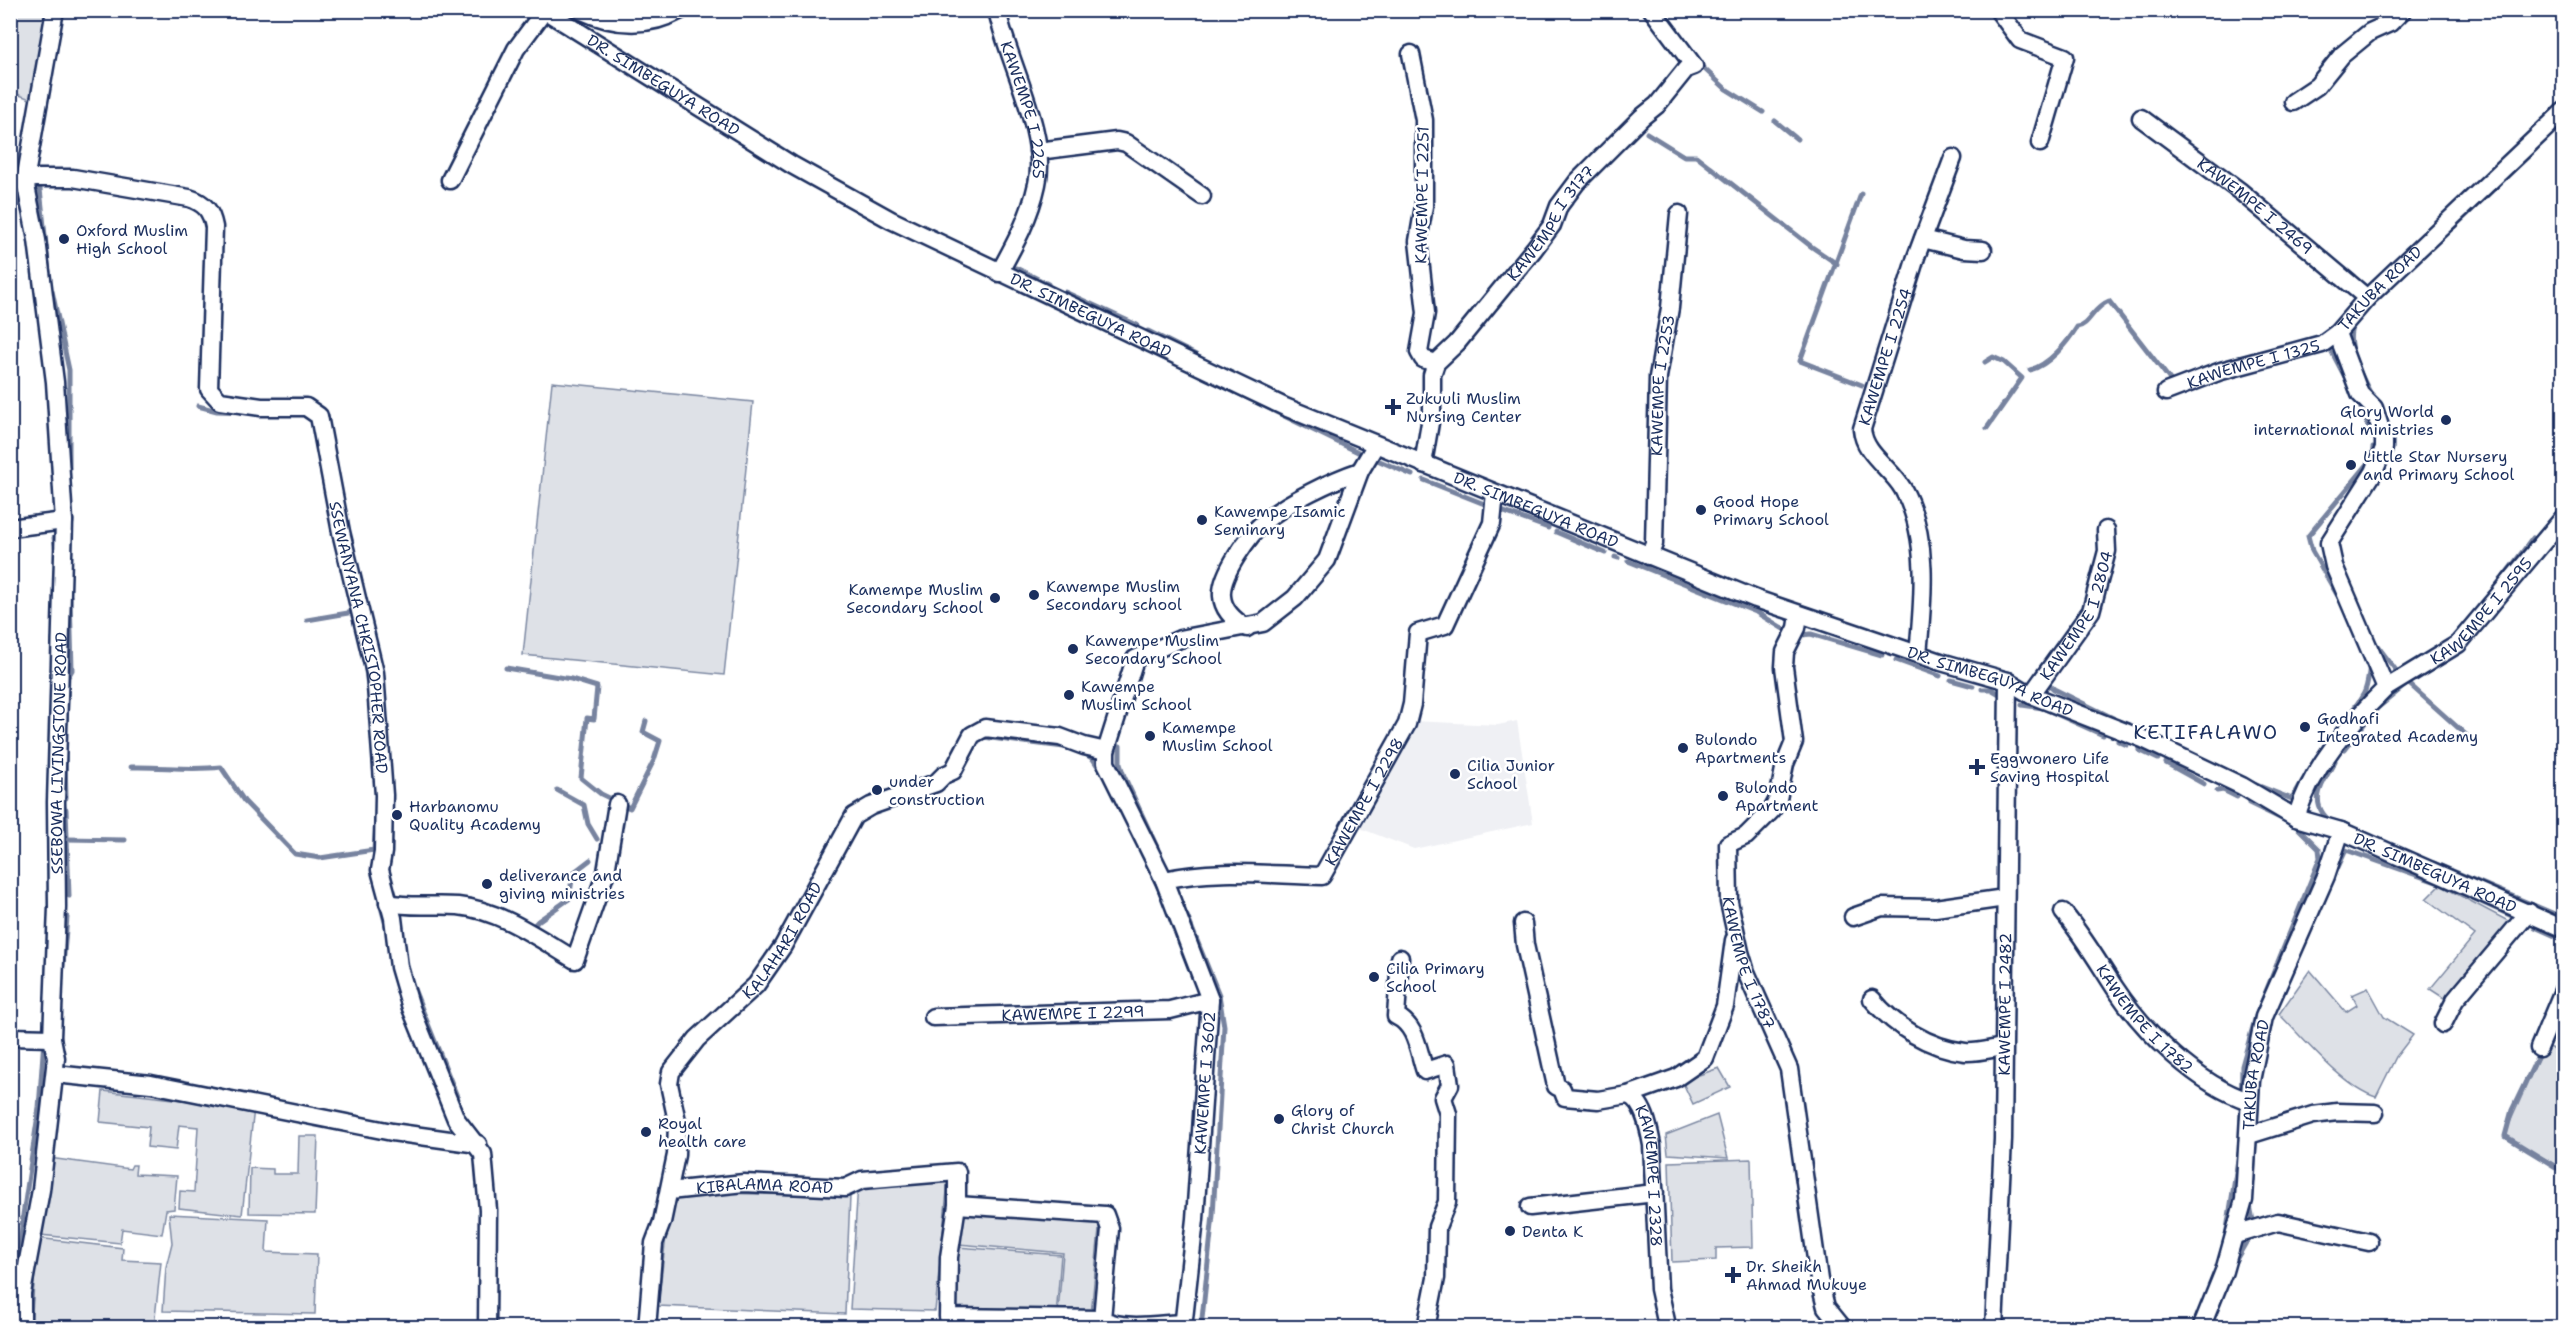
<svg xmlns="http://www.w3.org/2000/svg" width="2574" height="1338" viewBox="0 0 2574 1338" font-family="'Shantell Sans',sans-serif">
	<rect width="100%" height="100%" fill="#fff"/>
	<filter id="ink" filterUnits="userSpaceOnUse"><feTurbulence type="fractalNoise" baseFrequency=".0167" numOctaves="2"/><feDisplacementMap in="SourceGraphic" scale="12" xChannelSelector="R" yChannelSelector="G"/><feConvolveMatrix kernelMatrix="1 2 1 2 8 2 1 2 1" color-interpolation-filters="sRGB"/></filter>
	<g filter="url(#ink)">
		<polygon fill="#eff0f4" points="1412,721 1498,725 1517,721 1533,823 1414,849 1357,827"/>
		<g fill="#dee1e7" stroke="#7c88a2" stroke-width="1.5">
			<polygon points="10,11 49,11 33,100 11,92"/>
			<polygon points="552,382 753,402 724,675 523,655"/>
			<polygon points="2440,885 2510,922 2450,1002 2430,989 2475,935 2426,899"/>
			<path d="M 2310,970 L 2346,1012 L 2357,1005 L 2352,995 L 2368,988 L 2384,1017 L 2413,1035 L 2396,1057 L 2376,1097 C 2342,1086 2305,1040 2279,1014 Z"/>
			<polygon points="2544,1046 2563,1051 2563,1169 2504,1136"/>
			<polygon points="1719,1068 1730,1087 1693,1104 1682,1081"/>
			<polygon points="103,1091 254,1108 242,1215 179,1208 180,1191 194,1192 198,1127 179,1125 176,1150 147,1147 149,1127 100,1122"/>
			<polygon points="1717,1115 1728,1158 1668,1154 1666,1135"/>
			<polygon points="299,1136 318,1136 315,1214 249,1213 250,1168 273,1169 273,1174 298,1174"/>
			<polygon points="49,1158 130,1169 132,1165 136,1165 135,1174 177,1176 174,1209 166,1210 162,1234 122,1229 120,1243 40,1235"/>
			<polygon points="1751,1159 1753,1247 1716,1248 1716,1260 1672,1262 1669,1162"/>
			<polygon points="948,1181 935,1311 850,1309 858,1184"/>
			<polygon points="671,1192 850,1196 845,1314 658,1306"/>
			<polygon points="961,1207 1100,1219 1091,1315 1058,1313 1063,1253 958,1244"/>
			<polygon points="169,1214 268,1219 266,1252 317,1254 315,1314 163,1311 166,1267 172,1243"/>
			<polygon points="37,1238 123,1248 122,1260 161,1262 154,1327 31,1328"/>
			<polygon points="957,1247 1061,1255 1056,1317 952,1309"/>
		</g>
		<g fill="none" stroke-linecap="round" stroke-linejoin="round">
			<g stroke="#77839f" stroke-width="5">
				<polyline points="1663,10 1673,26"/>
				<polyline points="1698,63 1726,89 1763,112"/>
				<polyline points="1775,121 1797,139"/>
				<polyline points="1647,133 1684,156 1696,156 1812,247 1837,264"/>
				<polyline points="40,189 49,273"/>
				<polyline points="10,194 22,205 23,211"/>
				<polyline points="1861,194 1800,361 1862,385"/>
				<polyline points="2454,227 2536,149"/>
				<polyline points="1016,268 1048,284"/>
				<polyline points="52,291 69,370 69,469"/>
				<polyline points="1065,292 1137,325"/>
				<path d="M 2354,323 C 2342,343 2363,379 2373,398"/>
				<polyline points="1148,331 1196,355"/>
				<path d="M 2328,344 C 2342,374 2363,405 2372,437"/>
				<polyline points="1985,362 1993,357 2004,362 2022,378 1987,428"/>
				<path d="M 2030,370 C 2049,365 2067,343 2077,327 C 2089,326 2093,307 2109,301 L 2174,385"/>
				<polyline points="1258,385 1301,406"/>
				<polyline points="1235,392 1358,452"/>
				<polyline points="198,406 217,411 247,412"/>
				<polyline points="1375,459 1412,475"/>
				<polyline points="1424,480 1492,507"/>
				<polyline points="1499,510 1548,528"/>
				<polyline points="1556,532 1605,553"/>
				<polyline points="54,538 56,552"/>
				<polyline points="1615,557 1618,558"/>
				<polyline points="1628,561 1756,612 1787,631"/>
				<polyline points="2504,576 2533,538"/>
				<polyline points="2339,598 2312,551 2308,536 2372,459 2373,448"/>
				<polyline points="307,620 354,612"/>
				<polyline points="1802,635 1811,634 1882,655"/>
				<polyline points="2373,640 2398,673 2401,671"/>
				<polyline points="1896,660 1940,676"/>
				<polyline points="365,663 368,686"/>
				<polyline points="506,668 571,679 597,687 594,719 587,718 581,778 601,794 630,808 654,760 660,741 643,732 646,721"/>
				<polyline points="1951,680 1973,686"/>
				<polyline points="2046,682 2054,689 2113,718"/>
				<polyline points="1982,689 1991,689 2003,696"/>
				<polyline points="2022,705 2043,708 2103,735"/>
				<path d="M 2344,721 C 2363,695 2367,697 2370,663"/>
				<polyline points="66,724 68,677 72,670 70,596"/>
				<polyline points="983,737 1064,747"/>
				<polyline points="2118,741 2127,745"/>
				<polyline points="1120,746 1120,764 1124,776 1157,847"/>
				<polyline points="2345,749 2375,710 2408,683 2474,742"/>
				<polyline points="2139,750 2158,759"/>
				<polyline points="1082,752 1093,759 1102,773"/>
				<polyline points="65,757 66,798"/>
				<polyline points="2166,763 2204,784"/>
				<path d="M 131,767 C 162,766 190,771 221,767 L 244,801 L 295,854 L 320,858 L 374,850 L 376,818"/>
				<polyline points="2254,784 2292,799 2303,780"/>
				<polyline points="557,790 584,805 588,824 597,839"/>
				<polyline points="2217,791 2223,790 2237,797"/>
				<polyline points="2249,803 2286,821"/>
				<polyline points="66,809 69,896"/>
				<path d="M 2331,822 C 2307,802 2322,784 2335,761"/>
				<polyline points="66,839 125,840"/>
				<polyline points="2434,863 2564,918"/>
				<polyline points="1150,870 1163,898"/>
				<polyline points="2333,878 2346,850 2436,882"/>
				<polyline points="2444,885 2514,917"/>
				<polyline points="380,903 387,929"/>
				<polyline points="1187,916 1219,995 1224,1026 1213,1215 1201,1328"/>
				<polyline points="2535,927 2564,940"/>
				<polyline points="529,931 538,921 569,899 573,873 590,860"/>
				<polyline points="63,966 67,917"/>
				<polyline points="414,989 458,1099"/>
				<polyline points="2540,1052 2512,1110 2505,1136 2564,1172"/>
				<polyline points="2241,1120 2242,1066 2256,1016 2320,858 2319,849 2295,825"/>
				<polyline points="2253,1181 2257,1107"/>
				<polyline points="2226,1236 2239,1153"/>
				<polyline points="2233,1265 2252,1232 2253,1221 2250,1205"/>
				<polyline points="17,1281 23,1215 39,1108 44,1040"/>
				<polyline points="30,1308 32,1282"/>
			</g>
			<g stroke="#1b2f5e" stroke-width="21">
				<g id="minor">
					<path id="s1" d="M 544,10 L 792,165 L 891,220 L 1285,407 L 1756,599 L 1941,662 L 2008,681 L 2031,695 L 2143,739 L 2242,786 L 2296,818 L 2341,831 L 2564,929"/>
					<path d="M 580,10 C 614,26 648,28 681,10"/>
					<path id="s2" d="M 997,10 C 1007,60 1049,135 1037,184 C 1030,217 1015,244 999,273"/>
					<polyline points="1998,10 2020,40 2065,57 2040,143"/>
					<polyline points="1411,54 1424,120 1424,206 1418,241 1426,313 1419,352 1423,359 1436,363"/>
					<polyline points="2293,102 2317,86 2342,55 2370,32 2390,23 2403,10"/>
					<path id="s3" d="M 2141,118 L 2241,192 L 2367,298"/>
					<polyline points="1038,151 1117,141 1126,143 1202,196"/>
					<polyline points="450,180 516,49 545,10"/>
					<path id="s4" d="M 10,183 L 36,178 L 73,178 L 189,198 C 205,203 211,211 214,227 L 209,389 L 220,401 L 261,407 L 306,407 L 319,416 L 341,532 L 375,673 L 384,795 L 383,852 L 380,870 L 393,918 L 399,967 L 411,1008 L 456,1119 L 483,1154 L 488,1210 L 487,1328"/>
					<polyline points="1923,239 1964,249 1983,250"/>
					<path id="s5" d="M 2166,392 L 2221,371 L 2322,344 L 2337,333 L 2367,298 L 2564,111"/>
					<path id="s6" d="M 1423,464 L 1432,411 L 1432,375 L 1436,363 L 1457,343 L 1534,249 L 1552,225 L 1559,206 L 1577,182 L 1642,117 L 1657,105 L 1686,69 L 1694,66 L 1652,10"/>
					<polyline points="10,528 64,521"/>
					<path id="s7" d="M 1649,556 L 1654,544 L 1658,377 L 1670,308 L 1679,214"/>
					<path id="s8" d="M 1799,615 L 1797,628 L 1785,652 L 1784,667 L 1794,742 L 1785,764 L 1778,799 L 1772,810 L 1746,836 L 1728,844 L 1729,902 L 1740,952 L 1746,972 L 1789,1069 L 1819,1280 L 1826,1307 L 1843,1328"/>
					<path d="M 1247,628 C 1235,621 1223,611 1222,596 C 1220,574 1250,534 1265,521 C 1287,502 1333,480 1360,471"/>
					<path id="s9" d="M 1918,654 C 1923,601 1930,537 1903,489 C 1890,467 1864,454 1862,429 L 1916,257 L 1953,158"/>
					<path id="s10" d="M 2386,688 L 2458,644 L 2564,517"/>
					<path id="s11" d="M 2031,695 L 2091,611 L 2107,551 L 2106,530"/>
					<path d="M 2296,818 C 2311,768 2349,724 2386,688 L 2334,566 L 2329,543 L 2374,472 L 2384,448 L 2384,439 L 2374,408 L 2360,394 L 2337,333"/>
					<path id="s12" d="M 1164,880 C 1215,868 1269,875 1322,876 L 1407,724 L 1412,704 L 1418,633 L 1445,625 L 1492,523 L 1495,493"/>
					<path d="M 388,903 C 412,908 434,904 458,906 C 500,910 540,939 575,960 L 606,872 L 617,804"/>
					<path id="s13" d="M 2063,912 C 2083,936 2098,962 2115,988 C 2144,1032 2198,1085 2249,1101"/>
					<polyline points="1853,917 1882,907 1935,908 2005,898"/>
					<path id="s14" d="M 1523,923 L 1525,945 L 1556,1086 L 1562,1089 L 1565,1097 L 1598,1100 L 1628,1095 C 1644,1101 1649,1129 1652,1145 L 1659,1289 L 1666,1321 L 1664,1328"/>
					<path d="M 1400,958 L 1396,1016 C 1417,1026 1418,1051 1425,1071 L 1447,1064 L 1450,1085 L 1443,1098 L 1448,1114 L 1447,1202 L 1437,1227 L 1436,1278 L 1426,1328"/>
					<path d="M 1872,999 C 1894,1026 1929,1048 1965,1052 C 1976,1053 1991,1049 2003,1047"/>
					<path id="s15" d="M 933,1017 L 1170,1010 L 1210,1000"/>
					<polyline points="2443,1024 2455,1000 2529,912"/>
					<polyline points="10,1037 52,1038"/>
					<polyline points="2539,1048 2564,988"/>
					<polyline points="55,1074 151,1084 392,1132 478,1144"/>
					<polyline points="1628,1095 1676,1078 1705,1058 1725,1006 1734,940"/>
					<polyline points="2249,1135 2313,1115 2337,1112 2375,1113"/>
					<path id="s16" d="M 669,1191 L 744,1183 L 845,1188 L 862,1180 L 957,1172 L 957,1205 L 949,1257 L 948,1317 L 1102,1319"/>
					<path d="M 957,1205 L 1105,1215 L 1110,1229 L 1102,1319 C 1125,1331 1158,1324 1183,1323"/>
					<polyline points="1530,1207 1655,1193"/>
					<polyline points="2235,1235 2278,1222 2369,1242"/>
					<path id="s17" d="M 22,1328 L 22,1293 L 41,1190 L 56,1058 L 52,1038 L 57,907 L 56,802 L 64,521 L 55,382 L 37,240 L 25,181 L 55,10"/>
					<path id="s18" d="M 647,1328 L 654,1243 L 662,1222 L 676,1155 L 677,1121 L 669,1084 L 671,1072 L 697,1039 L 756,985 L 783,946 L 854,816 L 871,806 L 936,783 L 944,775 L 953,771 L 972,735 L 985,728 L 1060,737 L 1084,746 L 1106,751"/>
					<path id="s19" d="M 1183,1328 L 1195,1219 L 1210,1000 L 1164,880 L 1106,763 L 1106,751 L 1135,659 L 1180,639 L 1263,623 L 1295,598 L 1327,560 L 1360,471 L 1375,446"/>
					<path id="s20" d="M 1994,1328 L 2003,1139 L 2008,681"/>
					<path id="s21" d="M 2201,1328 L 2224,1271 L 2244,1200 L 2251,1081 L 2264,1017 L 2326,876 L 2341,831"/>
				</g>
			</g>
			<use href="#minor" stroke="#fff" stroke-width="16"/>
		</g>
	</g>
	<g fill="#1b2f5e" stroke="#fff" stroke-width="2">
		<circle cx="64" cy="239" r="6"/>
		<path d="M1390 398h6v6h6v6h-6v6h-6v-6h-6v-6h6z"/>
		<circle cx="2446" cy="420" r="6"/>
		<circle cx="2351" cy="465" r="6"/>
		<circle cx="1701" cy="510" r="6"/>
		<circle cx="1202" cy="520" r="6"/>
		<circle cx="1034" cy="595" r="6"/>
		<circle cx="995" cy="598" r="6"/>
		<circle cx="1073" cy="649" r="6"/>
		<circle cx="1069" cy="695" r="6"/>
		<circle cx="2305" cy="727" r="6"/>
		<circle cx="1150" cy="736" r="6"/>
		<circle cx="1683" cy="748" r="6"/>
		<path d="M1974 758h6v6h6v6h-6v6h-6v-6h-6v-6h6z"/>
		<circle cx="1455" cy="774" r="6"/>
		<circle cx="877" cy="790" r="6"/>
		<circle cx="1723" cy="796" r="6"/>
		<circle cx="397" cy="815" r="6"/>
		<circle cx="487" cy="884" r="6"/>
		<circle cx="1374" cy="977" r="6"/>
		<circle cx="1279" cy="1119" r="6"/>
		<circle cx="646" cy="1132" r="6"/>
		<circle cx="1510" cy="1231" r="6"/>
		<path d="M1730 1266h6v6h6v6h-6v6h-6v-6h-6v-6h6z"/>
	</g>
	<g text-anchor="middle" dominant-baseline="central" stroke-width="5" stroke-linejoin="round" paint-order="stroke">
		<g font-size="16" fill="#1b2f5e" stroke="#fff">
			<text stroke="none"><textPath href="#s1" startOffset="141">DR. SIMBEGUYA ROAD</textPath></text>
			<text stroke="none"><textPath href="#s2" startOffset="104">KAWEMPE I 2265</textPath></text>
			<text transform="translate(1422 195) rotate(-89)">KAWEMPE I 2251</text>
			<text stroke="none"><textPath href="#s3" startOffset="144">KAWEMPE I 2469</textPath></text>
			<text stroke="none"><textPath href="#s6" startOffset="284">KAWEMPE I 3177</textPath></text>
			<text stroke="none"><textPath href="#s5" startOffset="244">TAKUBA ROAD</textPath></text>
			<text stroke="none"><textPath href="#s1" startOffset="627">DR. SIMBEGUYA ROAD</textPath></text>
			<text stroke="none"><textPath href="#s9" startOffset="318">KAWEMPE I 2254</textPath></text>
			<text stroke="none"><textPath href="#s5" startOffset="92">KAWEMPE I 1325</textPath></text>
			<text stroke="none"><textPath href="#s7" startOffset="172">KAWEMPE I 2253</textPath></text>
			<text stroke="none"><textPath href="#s1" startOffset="1113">DR. SIMBEGUYA ROAD</textPath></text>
			<text stroke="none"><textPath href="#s10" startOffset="124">KAWEMPE I 2595</textPath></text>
			<text stroke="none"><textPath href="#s11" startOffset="93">KAWEMPE I 2804</textPath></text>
			<text stroke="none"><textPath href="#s4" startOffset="728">SSEWANYANA CHRISTOPHER ROAD</textPath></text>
			<text stroke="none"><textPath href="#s1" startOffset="1599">DR. SIMBEGUYA ROAD</textPath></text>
			<text stroke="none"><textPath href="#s17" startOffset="578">SSEBOWA LIVINGSTONE ROAD</textPath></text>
			<text stroke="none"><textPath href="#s12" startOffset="244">KAWEMPE I 2298</textPath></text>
			<text stroke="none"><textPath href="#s1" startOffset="2085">DR. SIMBEGUYA ROAD</textPath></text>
			<text stroke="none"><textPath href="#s18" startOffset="434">KALAHARI ROAD</textPath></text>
			<text stroke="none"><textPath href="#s8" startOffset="381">KAWEMPE I 1787</textPath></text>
			<text stroke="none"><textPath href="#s20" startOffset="324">KAWEMPE I 2482</textPath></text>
			<text stroke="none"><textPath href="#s15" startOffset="140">KAWEMPE I 2299</textPath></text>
			<text stroke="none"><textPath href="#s13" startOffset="135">KAWEMPE I 1782</textPath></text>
			<text stroke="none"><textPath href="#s21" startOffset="261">TAKUBA ROAD</textPath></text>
			<text stroke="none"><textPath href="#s19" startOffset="246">KAWEMPE I 3602</textPath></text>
			<text stroke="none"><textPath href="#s14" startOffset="333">KAWEMPE I 2328</textPath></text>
			<text stroke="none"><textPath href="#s16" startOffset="96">KIBALAMA ROAD</textPath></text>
		</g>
		<g font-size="16" fill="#1b2f5e" stroke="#fff" text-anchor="start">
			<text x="76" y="230">Oxford Muslim<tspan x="76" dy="18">High School</tspan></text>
			<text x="1406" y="398">Zukuuli Muslim<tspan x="1406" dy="18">Nursing Center</tspan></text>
			<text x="2434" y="411" text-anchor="end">Glory World<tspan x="2434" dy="18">international ministries</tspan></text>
			<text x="2363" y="456">Little Star Nursery<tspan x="2363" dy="18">and Primary School</tspan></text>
			<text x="1713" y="501">Good Hope<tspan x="1713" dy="18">Primary School</tspan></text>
			<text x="1214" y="511">Kawempe Isamic<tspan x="1214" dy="18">Seminary</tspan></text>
			<text x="1046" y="586">Kawempe Muslim<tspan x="1046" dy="18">Secondary school</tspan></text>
			<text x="983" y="589" text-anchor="end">Kamempe Muslim<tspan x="983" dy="18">Secondary School</tspan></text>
			<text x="1085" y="640">Kawempe Muslim<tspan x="1085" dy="18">Secondary School</tspan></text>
			<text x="1081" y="686">Kawempe<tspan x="1081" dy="18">Muslim School</tspan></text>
			<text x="2317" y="718">Gadhafi<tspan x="2317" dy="18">Integrated Academy</tspan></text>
			<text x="1162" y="727">Kamempe<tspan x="1162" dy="18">Muslim School</tspan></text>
			<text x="1695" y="739">Bulondo<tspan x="1695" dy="18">Apartments</tspan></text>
			<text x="1990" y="758">Eggwonero Life<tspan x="1990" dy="18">Saving Hospital</tspan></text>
			<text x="1467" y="765">Cilia Junior<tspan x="1467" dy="18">School</tspan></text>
			<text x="889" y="781">under<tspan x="889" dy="18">construction</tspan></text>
			<text x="1735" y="787">Bulondo<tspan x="1735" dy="18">Apartment</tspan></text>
			<text x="409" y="806">Harbanomu<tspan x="409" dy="18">Quality Academy</tspan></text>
			<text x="499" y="875">deliverance and<tspan x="499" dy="18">giving ministries</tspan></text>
			<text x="1386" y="968">Cilia Primary<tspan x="1386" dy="18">School</tspan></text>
			<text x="1291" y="1110">Glory of<tspan x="1291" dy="18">Christ Church</tspan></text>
			<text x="658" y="1123">Royal<tspan x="658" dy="18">health care</tspan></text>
			<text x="1522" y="1231">Denta K</text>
			<text x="1746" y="1266">Dr. Sheikh<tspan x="1746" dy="18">Ahmad Mukuye</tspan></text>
		</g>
		<g font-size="20" letter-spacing="1.5" fill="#1b2f5e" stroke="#fff">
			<text x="2206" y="732">KETIFALAWO</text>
		</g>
	</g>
	<rect width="2574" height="1338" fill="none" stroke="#fff" stroke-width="36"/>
	<rect x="18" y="18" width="2538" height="1302" fill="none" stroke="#1b2f5e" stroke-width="2" filter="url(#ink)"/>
</svg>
